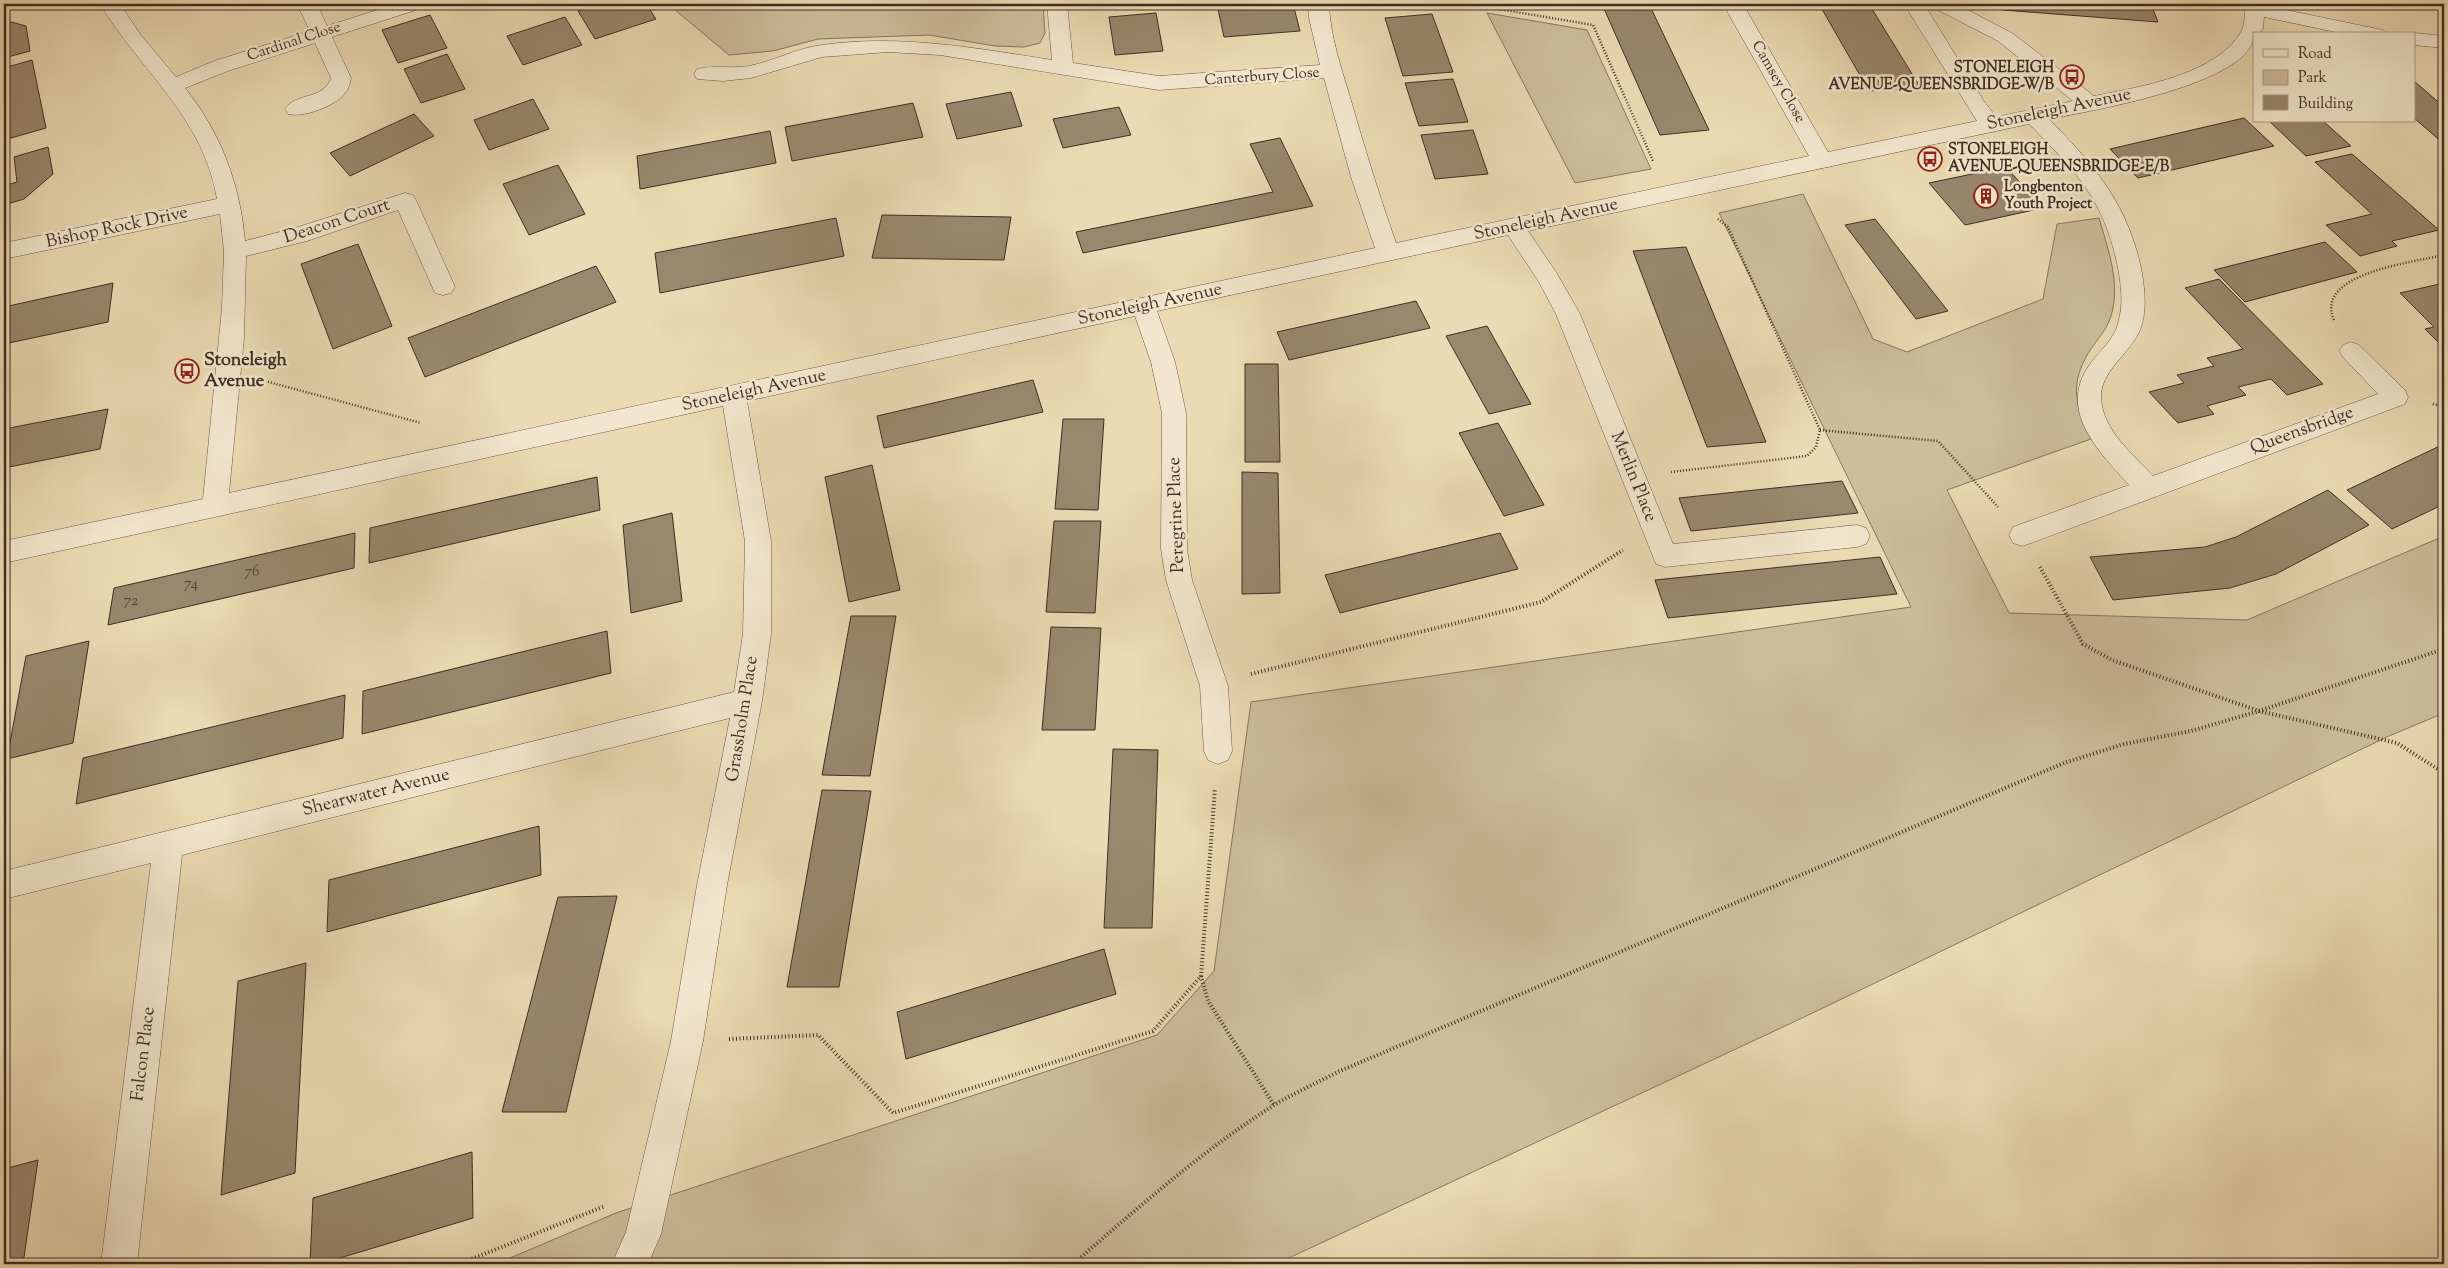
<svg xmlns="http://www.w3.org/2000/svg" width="2448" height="1268" viewBox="0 0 2448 1268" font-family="'Sorts Mill Goudy',serif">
	<rect width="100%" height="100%" fill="#ebdab3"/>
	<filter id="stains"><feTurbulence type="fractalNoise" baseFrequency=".004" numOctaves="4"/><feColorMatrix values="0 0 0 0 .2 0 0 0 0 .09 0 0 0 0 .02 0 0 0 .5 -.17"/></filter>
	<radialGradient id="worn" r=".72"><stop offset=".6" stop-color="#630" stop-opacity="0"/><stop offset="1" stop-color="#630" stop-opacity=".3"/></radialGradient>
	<g fill="#cebd9b" stroke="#88755f">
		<polygon points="668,4 1043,4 1045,33 1040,43 1024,47 995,46 929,35 818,39 773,51 729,55"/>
		<polygon points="1487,13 1587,30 1651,169 1575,183"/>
		<path d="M 1803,194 L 1873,339 L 1907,352 L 2043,299 L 2057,224 L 2099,218 C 2108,249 2121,284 2111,316 C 2106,333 2092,344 2085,359 C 2069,389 2078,411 2091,439 L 1947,490 L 2009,613 L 2247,620 L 2444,536 L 2444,713 L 2389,736 L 1800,1019 L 1276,1264 L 496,1264 L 616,1213 L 1157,1035 L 1214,971 L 1251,702 L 1911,607 L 1719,213 Z"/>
	</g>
	<g fill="#99876e" stroke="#412d23">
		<polygon points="599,4 646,4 656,19 595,39 578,11"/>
		<polygon points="1293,4 1300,31 1224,37 1218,9"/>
		<polygon points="1602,4 1649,4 1709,130 1660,135"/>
		<polygon points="1819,4 1869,4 1920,87 1869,91"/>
		<polygon points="2001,4 2151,4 2158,22 2003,10"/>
		<polygon points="1156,13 1163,51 1115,55 1109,17"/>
		<polygon points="1432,14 1453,72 1403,76 1385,18"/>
		<polygon points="430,15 447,48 398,63 382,30"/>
		<polygon points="565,17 582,45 523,65 507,36"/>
		<polygon points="4,20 26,26 30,51 4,58"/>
		<polygon points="447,54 465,89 421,103 404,69"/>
		<polygon points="32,60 46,128 4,140 4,68"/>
		<polygon points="1453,79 1468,122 1419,126 1405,83"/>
		<polygon points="2414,81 2444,107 2444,144 2414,118"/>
		<polygon points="1011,92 1022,126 957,139 946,104"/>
		<polygon points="533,99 549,129 489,150 474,120"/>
		<polygon points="913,103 923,137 792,161 785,127"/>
		<polygon points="1119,107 1131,135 1063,148 1053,119"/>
		<polygon points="414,114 434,136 350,176 330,153"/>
		<polygon points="2244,118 2274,146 2138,178 2110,149"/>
		<polygon points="2269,121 2323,121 2351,146 2306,156"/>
		<polygon points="1473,130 1488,174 1435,179 1421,135"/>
		<polygon points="770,131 776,163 640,189 637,156"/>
		<polygon points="1280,138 1313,206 1083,253 1076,232 1273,192 1250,144"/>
		<polygon points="48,147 53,174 24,199 4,205 4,186 17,182 14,157"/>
		<polygon points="2352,154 2439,230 2392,241 2397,246 2360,256 2326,225 2372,214 2315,162"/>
		<polygon points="558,165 585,214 529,235 503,184"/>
		<polygon points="2006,167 2043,208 1965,225 1929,183"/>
		<polygon points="882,215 1011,217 1004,260 872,258"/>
		<polygon points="836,218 844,256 660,293 655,253"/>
		<polygon points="1875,219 1948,311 1916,319 1845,225"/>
		<polygon points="2325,242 2357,272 2245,302 2214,270"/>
		<polygon points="358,244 392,326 333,349 301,264"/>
		<polygon points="1686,247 1766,442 1707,447 1633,251"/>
		<polygon points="596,266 616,302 425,377 408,338"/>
		<polygon points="2219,279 2323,384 2287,395 2271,379 2238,387 2246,395 2207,406 2214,414 2178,423 2149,392 2184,383 2177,375 2214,366 2207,358 2243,349 2185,288"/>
		<polygon points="113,283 108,322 4,344 4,307"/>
		<polygon points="2444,283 2444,348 2425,329 2434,327 2400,293"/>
		<polygon points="1416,301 1430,328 1289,360 1277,332"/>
		<polygon points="1487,326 1531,404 1489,414 1446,336"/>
		<polygon points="1245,364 1278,364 1280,462 1245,462"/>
		<polygon points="1033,380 1043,412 884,448 877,416"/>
		<polygon points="108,409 100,449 4,468 4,429"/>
		<polygon points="1063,419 1104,419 1098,510 1055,509"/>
		<polygon points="1498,423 1544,505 1504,516 1459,433"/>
		<polygon points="2444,444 2444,504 2392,529 2347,490"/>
		<polygon points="872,465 900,590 849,602 825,477"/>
		<polygon points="1242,472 1278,473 1280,593 1242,594"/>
		<polygon points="597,477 600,510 369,563 370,528"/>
		<polygon points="1842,481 1858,513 1691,531 1679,498"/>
		<polygon points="2328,490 2369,525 2276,574 2230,588 2113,600 2090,557 2205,547 2236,537"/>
		<polygon points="672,513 682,601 631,613 623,525"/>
		<polygon points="1054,521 1101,521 1095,613 1046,612"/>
		<polygon points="355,533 354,568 108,625 114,588"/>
		<polygon points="1500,533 1518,569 1340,613 1325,575"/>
		<polygon points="1880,557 1897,594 1668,618 1655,580"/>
		<polygon points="851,616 896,616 870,776 822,775"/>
		<polygon points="1051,627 1101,628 1095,730 1042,730"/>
		<polygon points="607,631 611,673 362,734 363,691"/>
		<polygon points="89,641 73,743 7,759 26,656"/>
		<polygon points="345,695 343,738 76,804 83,758"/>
		<polygon points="1113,749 1158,750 1152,928 1104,928"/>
		<polygon points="822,790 871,791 839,987 787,987"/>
		<polygon points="539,826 541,875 327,932 329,880"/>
		<polygon points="617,896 566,1112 502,1112 558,897"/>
		<polygon points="1104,949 1116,994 906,1059 897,1012"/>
		<polygon points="306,963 295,1173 221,1195 238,981"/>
		<polygon points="472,1152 473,1218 320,1264 310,1264 313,1198"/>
		<polygon points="38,1160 23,1264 4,1264 4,1169"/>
	</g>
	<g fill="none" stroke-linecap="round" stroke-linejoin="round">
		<g stroke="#6c5847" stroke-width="1">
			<polygon id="lane" points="687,1025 699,1029 703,1041 661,1234 648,1264 612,1264 626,1232 671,1041 675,1029"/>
		</g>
		<g stroke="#6c5847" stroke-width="1">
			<g id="street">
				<path d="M 100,4 L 120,4 L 140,34 L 176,77 L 214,61 L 310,31 L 297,4 L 317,4 L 327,26 L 396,4 L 425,4 L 422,8 L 332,37 L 351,78 C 350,83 349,89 345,93 C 336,106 303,118 288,114 L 285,109 C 295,92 323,101 331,78 L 315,43 L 228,71 L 185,88 C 221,133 240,184 245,241 L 295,228 L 405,193 L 413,195 L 416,200 L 455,287 L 451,293 L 443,295 L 435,293 L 398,210 L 307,241 L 246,256 L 244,338 L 229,493 L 1375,248 L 1351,177 L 1324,78 L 1159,90 L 940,55 L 888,52 L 822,57 L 751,78 L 723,81 L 697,79 L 694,74 L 697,69 C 714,65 732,69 749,66 C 774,61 797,48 822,45 C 900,34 975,48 1052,60 L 1047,4 L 1067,4 L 1073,63 L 1159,76 L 1320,65 L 1309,18 L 1309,4 L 1329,4 C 1330,35 1341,67 1350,97 C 1364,146 1379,195 1396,243 L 1809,156 L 1723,4 L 1743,4 L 1828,152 L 1977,121 L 1904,4 L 1924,4 L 1983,100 L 1996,117 L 2073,101 L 1998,41 L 1934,8 L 1931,4 L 1956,4 L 2012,33 L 2094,96 C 2139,87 2218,75 2242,30 C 2245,23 2245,12 2246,4 L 2266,4 L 2266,6 L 2383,30 L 2386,34 L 2345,34 L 2264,17 L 2263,28 L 2259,34 L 2254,34 C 2254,84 2089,111 2049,119 C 2096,167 2129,206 2142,273 C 2145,292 2147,312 2140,330 C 2130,354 2100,371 2101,398 C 2103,431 2133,454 2153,476 L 2378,394 L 2343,357 L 2339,351 L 2343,345 L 2351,342 L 2359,345 L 2405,390 L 2408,397 L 2405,404 L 2031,543 L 2022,546 L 2013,543 L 2009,535 L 2013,527 L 2129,485 C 2098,451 2057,410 2090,364 C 2100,350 2114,340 2118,323 C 2124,304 2121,283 2117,263 C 2102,196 2075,171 2029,124 L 1528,231 L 1556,272 L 1580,314 L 1673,544 L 1857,525 L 1866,528 L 1870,536 L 1866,544 L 1857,547 L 1665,567 L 1656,564 L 1556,314 L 1539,282 L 1508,235 L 1157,311 L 1175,362 L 1186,413 L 1187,549 L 1192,580 L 1228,686 L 1232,751 L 1228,760 L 1218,764 L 1208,760 L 1204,751 L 1200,686 L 1166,580 L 1161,549 L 1162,413 L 1151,362 L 1135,316 L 747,401 L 771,541 L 771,634 L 762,701 L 727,885 L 703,1041 L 699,1053 L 687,1057 L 675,1053 L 671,1041 L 697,885 L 730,718 L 182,855 L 137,1264 L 101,1264 L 151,863 L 4,899 L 4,871 L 734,692 L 743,634 L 745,541 L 723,406 L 4,563 L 4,541 L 203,499 L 222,308 L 224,251 L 220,214 L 4,259 L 4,243 L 217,199 C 203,116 141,72 100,4 Z"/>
				<polygon points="2414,33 2444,36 2444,48 2414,45 2414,34 2410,34"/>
			</g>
		</g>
		<g stroke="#412d23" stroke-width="2.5" stroke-dasharray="1 2" stroke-linecap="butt">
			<polyline points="1424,4 1480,6 1593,25 1653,161"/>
			<path d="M 2334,320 C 2313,273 2415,262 2444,255"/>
			<polyline points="265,381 421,423"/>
			<polyline points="2433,404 2444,407"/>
			<polyline points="1820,430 1938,441 1998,507"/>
			<polyline points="1671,472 1807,456 1816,447 1820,430 1728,227 1718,219"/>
		</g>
		<g stroke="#412d23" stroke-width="4" stroke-dasharray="1 2.5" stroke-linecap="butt">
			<polyline points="2040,567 2083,644 2112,660 2259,711 2397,743 2444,773"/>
			<polyline points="1251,674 1541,602 1623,550"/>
			<polyline points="1201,976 1208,1001 1274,1105"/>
			<polyline points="729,1039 818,1035 893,1113 1153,1031 1201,976 1215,788"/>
			<polyline points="459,1264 605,1206"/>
			<path d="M 1073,1264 C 1139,1207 1205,1148 1279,1102 C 1299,1091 1320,1081 1340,1071 L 2064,763 L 2124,744 L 2191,731 L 2259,711 L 2444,649"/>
		</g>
		<use href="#lane" fill="#f2e7ce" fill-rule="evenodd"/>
		<use href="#street" fill="#f2e7ce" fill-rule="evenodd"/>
	</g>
	<defs>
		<g id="bus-ring" transform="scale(1.25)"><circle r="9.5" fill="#f2e7ce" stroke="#8f2418" stroke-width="1.5"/><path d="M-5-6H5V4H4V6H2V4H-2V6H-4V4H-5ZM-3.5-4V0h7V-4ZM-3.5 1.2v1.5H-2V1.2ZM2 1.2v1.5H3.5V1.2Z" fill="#8f2418"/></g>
		<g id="building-ring" transform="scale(1.25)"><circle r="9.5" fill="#f2e7ce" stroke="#8f2418" stroke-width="1.5"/><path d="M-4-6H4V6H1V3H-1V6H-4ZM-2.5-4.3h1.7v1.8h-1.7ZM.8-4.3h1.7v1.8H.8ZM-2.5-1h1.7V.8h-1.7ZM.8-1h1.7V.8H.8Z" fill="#8f2418"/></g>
	</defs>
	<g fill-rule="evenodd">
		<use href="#bus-ring" x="2072" y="77"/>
		<use href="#bus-ring" x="1930" y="159"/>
		<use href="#building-ring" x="1986" y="196"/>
		<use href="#bus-ring" x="187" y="371"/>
	</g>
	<g text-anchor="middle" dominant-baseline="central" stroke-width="5" stroke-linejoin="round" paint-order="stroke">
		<g font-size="15" fill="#412d23" stroke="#f2e7ce">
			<text transform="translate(294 42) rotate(-18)">Cardinal Close</text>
			<text transform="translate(1262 77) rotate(-4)">Canterbury Close</text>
			<text transform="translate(1778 82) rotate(60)">Camsey Close</text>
		</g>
		<g font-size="15" font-weight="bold" fill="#412d23" stroke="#f2e7ce" text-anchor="start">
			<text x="2054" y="68" text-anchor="end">STONELEIGH<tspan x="2054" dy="17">AVENUE-QUEENSBRIDGE-W/B</tspan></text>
			<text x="1948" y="150">STONELEIGH<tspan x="1948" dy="17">AVENUE-QUEENSBRIDGE-E/B</tspan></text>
			<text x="2004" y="187">Longbenton<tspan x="2004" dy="17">Youth Project</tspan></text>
		</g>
		<g font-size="15" fill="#574436">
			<text x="252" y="572">76</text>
			<text x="191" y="584">74</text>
			<text x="131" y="601">72</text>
		</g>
		<g font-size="18" fill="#412d23" stroke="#f2e7ce">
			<text transform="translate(2059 110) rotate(-12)">Stoneleigh Avenue</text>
			<text transform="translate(1546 220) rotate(-12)">Stoneleigh Avenue</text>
			<text transform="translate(337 222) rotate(-18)">Deacon Court</text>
			<text transform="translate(117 228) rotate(-12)">Bishop Rock Drive</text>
			<text transform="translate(1150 305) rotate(-12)">Stoneleigh Avenue</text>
			<text transform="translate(754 391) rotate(-12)">Stoneleigh Avenue</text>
			<text transform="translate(2302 431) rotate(-20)">Queensbridge</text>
			<text transform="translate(1633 477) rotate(68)">Merlin Place</text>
			<text transform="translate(1177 515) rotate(-92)">Peregrine Place</text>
			<text transform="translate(743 719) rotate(-81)">Grassholm Place</text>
			<text transform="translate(376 793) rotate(-14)">Shearwater Avenue</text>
			<text transform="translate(144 1054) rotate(-83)">Falcon Place</text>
		</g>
		<g font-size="18" font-weight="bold" fill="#412d23" stroke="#f2e7ce" text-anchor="start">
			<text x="204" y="361">Stoneleigh<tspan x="204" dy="21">Avenue</tspan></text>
		</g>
	</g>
	<rect width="2448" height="1268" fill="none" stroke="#ebdab3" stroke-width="20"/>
	<rect x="5" y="5" width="2438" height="1258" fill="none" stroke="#412d23" stroke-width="2.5"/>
	<rect x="10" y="10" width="2428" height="1248" fill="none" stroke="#412d23"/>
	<rect x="2253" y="32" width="162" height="90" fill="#f2e7ce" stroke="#ab9d8a"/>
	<rect x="2263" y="49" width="25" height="8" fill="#f2e7ce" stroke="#ab9d8a"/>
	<text x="2298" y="58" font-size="15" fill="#412d23">Road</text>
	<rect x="2263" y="70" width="25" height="15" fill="#cebd9b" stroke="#ab9d8a"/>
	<text x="2298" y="82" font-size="15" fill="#412d23">Park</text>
	<rect x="2263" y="95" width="25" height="15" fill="#99876e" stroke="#ab9d8a"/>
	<text x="2298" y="108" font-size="15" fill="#412d23">Building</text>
	<rect width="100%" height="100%" filter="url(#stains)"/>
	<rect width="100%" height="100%" fill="url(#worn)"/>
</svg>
